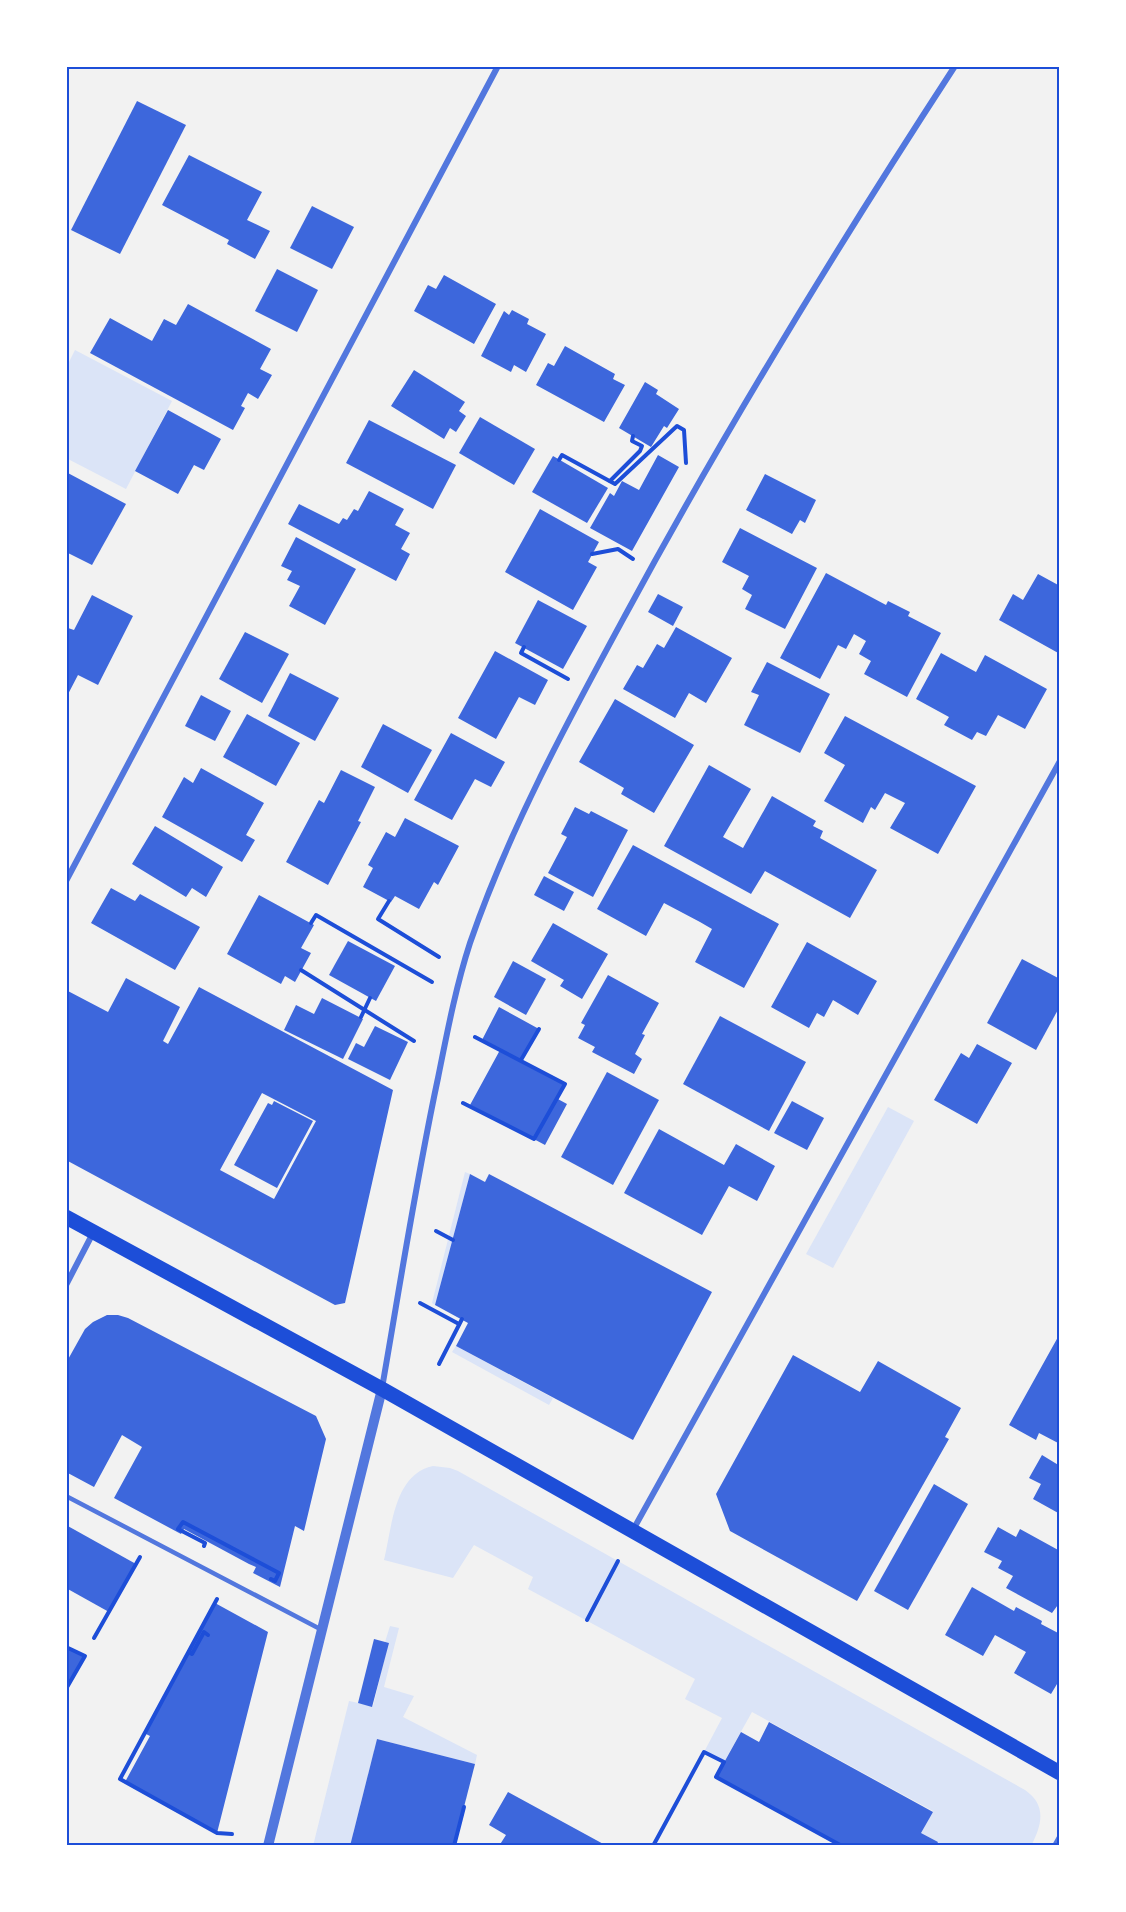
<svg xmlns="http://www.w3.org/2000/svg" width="1126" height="1912" viewBox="0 0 1126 1912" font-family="'PT Sans Narrow',sans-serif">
	<rect width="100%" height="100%" fill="#f2f2f2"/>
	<g fill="#dbe4f7">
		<polygon points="75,350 172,401 126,489 66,458 66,368"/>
		<polygon points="888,1107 914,1121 833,1268 806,1254"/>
		<polygon points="465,1172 470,1174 435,1305 432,1303"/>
		<polygon points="456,1346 553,1398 549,1405 452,1352"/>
		<path d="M 433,1466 L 450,1468 L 458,1471 L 1025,1790 C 1047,1805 1042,1825 1031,1846 L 936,1846 L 938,1842 L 921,1833 L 933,1811 L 752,1712 L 724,1762 L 704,1752 L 722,1718 L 685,1699 L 695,1679 L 528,1589 L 533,1577 L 474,1545 L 453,1578 L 384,1560 C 392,1527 394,1474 433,1466 Z"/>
		<polygon points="390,1626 399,1628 384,1687 414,1696 403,1717 477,1755 475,1764 377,1739 350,1846 313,1846 349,1701 373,1706 389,1643 385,1642"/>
	</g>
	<g fill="#3d67dc" fill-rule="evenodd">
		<polygon points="137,101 186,125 120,254 71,230"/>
		<polygon points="189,155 262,192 247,220 270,231 255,259 227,244 229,240 162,205"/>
		<polygon points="312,206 354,227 332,269 290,248"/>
		<polygon points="277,269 318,290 297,332 255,311"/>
		<polygon points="444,275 496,304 474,344 414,311 428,285 436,289"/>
		<polygon points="188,304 271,349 260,369 272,375 258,399 248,393 241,406 245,408 233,430 90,353 110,318 152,341 164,319 176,325"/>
		<polygon points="512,310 529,319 527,324 546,334 526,372 514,365 511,372 481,356 504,311 509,315"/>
		<polygon points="565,346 615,374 613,379 625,385 604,422 536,385 548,363 554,366"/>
		<polygon points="414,370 465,402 459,411 466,416 456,432 450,428 444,439 391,406"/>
		<polygon points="645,382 658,390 656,394 679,409 667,428 664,426 651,447 619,428"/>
		<polygon points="168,410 221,439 204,470 194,465 178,494 135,471"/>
		<polygon points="480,417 535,449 514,485 459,453"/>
		<polygon points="369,420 456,465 433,509 346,463"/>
		<polygon points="658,455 679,467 632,551 590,528 610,493 614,496 622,481 639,490"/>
		<polygon points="553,456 608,488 587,523 532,492"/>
		<polygon points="66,472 126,504 92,565 66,552"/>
		<polygon points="765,474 816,500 805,523 800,520 792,534 746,510"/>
		<polygon points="369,491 404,509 395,525 410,533 401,549 410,554 396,581 288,524 299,504 339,524 343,518 347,520 354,509 358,511"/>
		<polygon points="540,509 599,542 588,562 597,567 573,610 505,572"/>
		<polygon points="740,528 817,568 785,629 745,609 752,595 742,589 749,576 722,562"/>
		<polygon points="296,537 356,569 325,625 289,606 300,586 287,580 292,571 281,566"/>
		<polygon points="826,573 886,605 888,601 910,612 908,616 941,633 907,697 864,674 871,661 859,654 866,641 854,634 846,649 838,645 820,679 780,658"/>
		<polygon points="1038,574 1060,586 1060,654 999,620 1013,594 1023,600"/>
		<polygon points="658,594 683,607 673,626 648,612"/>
		<polygon points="92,595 133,616 98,685 78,675 66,698 66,632 68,628 74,630"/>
		<polygon points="538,600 587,626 563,669 515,643"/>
		<polygon points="676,627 732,658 706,703 689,693 675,718 623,689 637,665 643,668 657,644 664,648"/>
		<polygon points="245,632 289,654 262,703 219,679"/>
		<polygon points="495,651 548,680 535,705 519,697 496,739 458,718"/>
		<polygon points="941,653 976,672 985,655 1047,689 1025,729 998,715 986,736 977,732 972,740 944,725 949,717 916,699"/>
		<polygon points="767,662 830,694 800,753 744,725 759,695 751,692"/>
		<polygon points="290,673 339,698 315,741 268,716"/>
		<polygon points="201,695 231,711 215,741 185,726"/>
		<polygon points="615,699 694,745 654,813 621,794 624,788 579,762"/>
		<polygon points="247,714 300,743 276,786 223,757"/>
		<polygon points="845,716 976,786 938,854 890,828 905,803 885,793 875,810 871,807 863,823 824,801 845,765 824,753"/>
		<polygon points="383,724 432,750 408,793 361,767"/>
		<polygon points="451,733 505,762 491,787 475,779 452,820 414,800"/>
		<polygon points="709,765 751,789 723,837 743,848 772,796 816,821 813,826 823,831 820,838 877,870 850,918 765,871 751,894 664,846"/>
		<polygon points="201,768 264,803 246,835 255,840 242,862 162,817 184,777 193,783"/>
		<polygon points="341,770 375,787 358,821 361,822 328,885 286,862 319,800 324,803"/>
		<polygon points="575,807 589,814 591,811 628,830 593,897 548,873 567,837 561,834"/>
		<polygon points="405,818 459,846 438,885 434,882 419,909 395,896 391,902 363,887 373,868 368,865 386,832 395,837"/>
		<polygon points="155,826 223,867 206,897 192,888 186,897 132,864"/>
		<polygon points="633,845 779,924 744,988 695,962 712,929 700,922 664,903 646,936 597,909"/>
		<polygon points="544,876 574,892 564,911 534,895"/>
		<polygon points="111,888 135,901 140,894 200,927 175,970 91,923"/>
		<polygon points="259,895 314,925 301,948 311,953 295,982 285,976 281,984 227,954"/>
		<polygon points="553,923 608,954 582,999 560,986 564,980 531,961"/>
		<polygon points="348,941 395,966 376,1001 329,975"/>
		<polygon points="807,942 877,981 858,1015 833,1000 824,1017 817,1013 809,1028 771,1007"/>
		<polygon points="1022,959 1060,979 1060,1006 1036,1050 987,1023"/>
		<polygon points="513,961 546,979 526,1015 494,997"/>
		<polygon points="608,975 659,1003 642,1034 645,1035 635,1054 642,1059 634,1074 592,1052 595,1047 578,1038 585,1025 581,1023"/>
		<path d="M 126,978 L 180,1007 L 163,1041 L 168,1044 L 199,987 L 393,1090 L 345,1303 L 335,1305 L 66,1160 L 66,990 L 108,1012 ZM 262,1093 L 316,1121 L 274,1199 L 220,1170 Z"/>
		<polygon points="322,998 363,1019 343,1059 284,1030 296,1005 314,1014"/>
		<polygon points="499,1007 539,1029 521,1060 565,1084 556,1098 567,1104 545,1145 470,1105 500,1050 482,1040"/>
		<polygon points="720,1016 806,1062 769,1131 683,1084"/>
		<polygon points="375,1026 408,1042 390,1080 348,1059 356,1043 364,1047"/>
		<polygon points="977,1044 1012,1063 977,1124 934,1100 961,1053 969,1058"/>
		<polygon points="607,1072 659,1100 613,1185 561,1157"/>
		<polygon points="274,1101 313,1121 277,1188 234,1165 268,1103 272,1105"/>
		<polygon points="792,1101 824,1118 807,1150 774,1133"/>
		<polygon points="659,1129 724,1165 736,1144 775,1166 757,1201 729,1186 702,1235 624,1193"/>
		<polygon points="470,1174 485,1182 489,1174 712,1292 633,1440 456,1346 468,1323 435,1305"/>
		<polygon points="107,1315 118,1315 128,1318 316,1416 326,1439 304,1531 295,1526 280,1587 253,1573 256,1567 249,1564 184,1529 181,1534 114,1498 142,1447 122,1435 94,1487 66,1472 66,1363 85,1329 93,1322"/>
		<polygon points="1058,1337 1060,1339 1060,1444 1039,1433 1036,1440 1009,1425"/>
		<polygon points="793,1355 860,1392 878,1361 961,1408 945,1437 949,1439 857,1601 730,1531 716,1494"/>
		<polygon points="1042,1455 1060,1466 1060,1514 1033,1499 1041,1484 1029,1478"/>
		<polygon points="934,1484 968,1504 908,1610 874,1591"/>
		<polygon points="66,1525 136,1564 109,1612 66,1588"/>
		<polygon points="998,1527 1016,1537 1020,1529 1060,1551 1060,1602 1052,1613 1006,1588 1013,1576 998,1568 1002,1561 984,1552"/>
		<polygon points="972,1587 1014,1611 1016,1607 1042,1621 1041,1624 1060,1634 1060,1679 1051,1694 1014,1673 1026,1652 995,1635 983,1656 945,1635"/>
		<polygon points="215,1603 268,1632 217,1833 125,1782 150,1736 144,1733"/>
		<polygon points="374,1639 389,1643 372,1707 358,1703"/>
		<polygon points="66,1647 85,1656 66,1691"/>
		<polygon points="769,1722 933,1812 921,1833 938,1842 936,1846 842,1846 716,1777 741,1732 759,1742"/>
		<polygon points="377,1739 475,1764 454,1846 350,1846"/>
		<polygon points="508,1792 607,1846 499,1846 506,1835 489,1825"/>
	</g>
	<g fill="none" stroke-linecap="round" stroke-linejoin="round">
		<g stroke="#1d4ed8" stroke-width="4">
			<polyline points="559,460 562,455 615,484 677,426 684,430 686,463"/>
			<polyline points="610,481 640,451 642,446 632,441 633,436"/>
			<polyline points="592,554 618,549 633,559"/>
			<polyline points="524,647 521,653 568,679"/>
			<polyline points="389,901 378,919 439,957"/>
			<polyline points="311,923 316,915 432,982"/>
			<polyline points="301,970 414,1041"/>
			<polyline points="361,1017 370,998"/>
			<polyline points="521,1060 539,1029"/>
			<polyline points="463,1103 534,1139 565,1084 475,1037"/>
			<polyline points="436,1231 453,1240"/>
			<polyline points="420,1303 459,1324"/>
			<polyline points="439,1364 462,1319"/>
			<polyline points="204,1546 205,1543 178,1529 183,1522 279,1573 275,1581 271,1579"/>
			<polyline points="217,1599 120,1779 217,1833 232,1834"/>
			<polyline points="587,1620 618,1561"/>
			<polyline points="94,1638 140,1557"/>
			<polyline points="66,1647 85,1656 66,1689"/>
			<polyline points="189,1652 192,1654 204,1632 208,1635"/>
			<polyline points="454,1846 464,1807"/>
			<polyline points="653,1846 704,1752 724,1762 716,1777 842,1846"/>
		</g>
		<polyline stroke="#5277de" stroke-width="4.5" points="66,1496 322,1630"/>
		<g stroke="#5277de" stroke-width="6">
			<polyline points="66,881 498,66"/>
			<polyline points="66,1285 93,1233"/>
			<path d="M 382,1388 C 400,1285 416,1181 438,1078 C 447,1033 456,986 470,943 C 510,827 569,719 627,612 C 728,425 839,244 955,66"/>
			<polyline points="633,1530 1060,761"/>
			<polyline points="1055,1846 1060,1837"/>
		</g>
		<polyline stroke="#5277de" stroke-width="10" points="268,1846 382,1389"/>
		<polyline stroke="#1d4ed8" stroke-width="15" points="66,1217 382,1389 1060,1773"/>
	</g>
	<rect width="1126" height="1912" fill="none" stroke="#ffffff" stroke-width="135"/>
	<rect x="68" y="68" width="990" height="1776" fill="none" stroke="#1d4ed8" stroke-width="2"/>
</svg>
